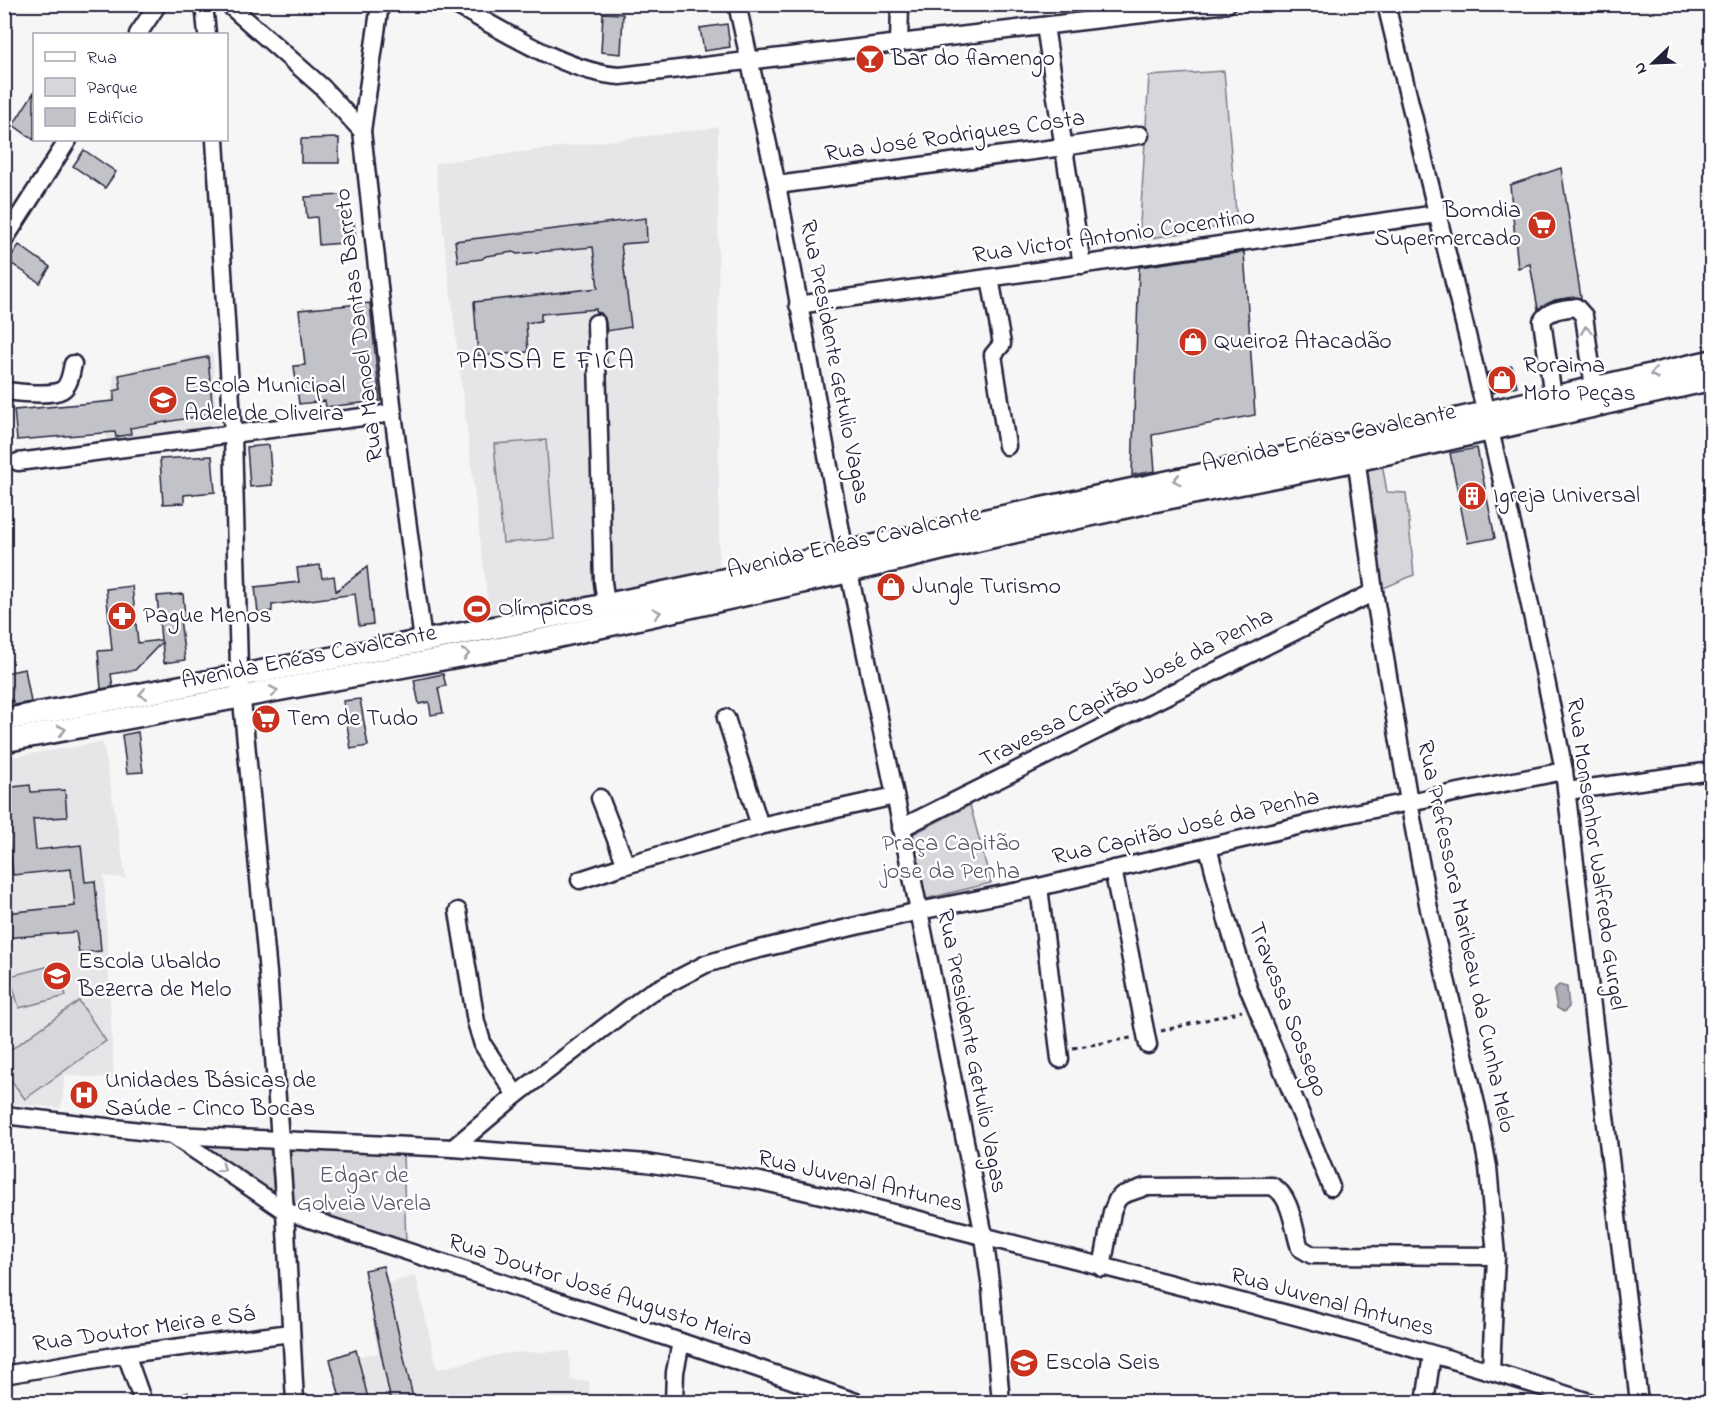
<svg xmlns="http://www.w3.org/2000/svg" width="1716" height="1407" viewBox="0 0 1716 1407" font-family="'Indie Flower',sans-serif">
	<rect width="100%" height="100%" fill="#f6f6f7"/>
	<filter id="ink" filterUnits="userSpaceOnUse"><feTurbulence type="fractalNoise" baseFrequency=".0167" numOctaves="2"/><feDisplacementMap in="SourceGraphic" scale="12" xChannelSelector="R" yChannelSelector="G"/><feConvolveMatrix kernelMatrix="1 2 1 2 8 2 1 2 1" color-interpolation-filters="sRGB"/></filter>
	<g filter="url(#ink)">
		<g fill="#e6e6e9">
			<polygon points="718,127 719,569 490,622 435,163"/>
			<polygon points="213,353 217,426 106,441 114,374"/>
			<polygon points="103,742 126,878 104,876 114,1079 65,1075 61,1108 5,1103 5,758"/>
			<polygon points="383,1266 388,1283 416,1276 437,1369 507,1353 569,1351 571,1380 589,1381 590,1402 341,1402 330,1359 356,1350 359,1356 378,1353 364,1270"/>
		</g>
		<g fill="#d7d7db" stroke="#7c7c8b" stroke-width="1.5">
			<polygon points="1224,71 1237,224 1139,240 1149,76"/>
			<polygon points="546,440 554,539 503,543 494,444"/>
			<polygon points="1382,464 1387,492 1406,493 1414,575 1379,590 1362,469"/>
			<polygon points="970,805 991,883 925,899 913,834"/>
			<polygon points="58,964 66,996 19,1008 10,976"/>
			<polygon points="79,1001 106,1041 25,1099 5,1072 5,1054"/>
			<polygon points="202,1145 270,1148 274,1194"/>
			<polygon points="287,1147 403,1155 406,1244 292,1206"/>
			<polygon points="188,1392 189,1402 160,1402"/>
		</g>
		<polygon fill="#aeaeb7" stroke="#767685" stroke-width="1.5" points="1559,985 1567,987 1569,1007 1564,1012 1557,1008 1554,992 1556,988"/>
		<g fill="#c2c2c9" stroke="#22223b" stroke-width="1.5">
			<polygon points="603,13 623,14 621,54 601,52"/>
			<polygon points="727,24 730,47 704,51 700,28"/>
			<polygon points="34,92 34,140 13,125"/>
			<polygon points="339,138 339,163 301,163 301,139"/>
			<polygon points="84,150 116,172 105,188 73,166"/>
			<polygon points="1561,168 1581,298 1574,297 1555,300 1538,309 1530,264 1518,268 1510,185"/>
			<polygon points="342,195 344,223 354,222 356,242 319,245 317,217 307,218 305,197"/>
			<polygon points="646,218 647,242 621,244 631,327 607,331 605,318 601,313 596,312 596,309 541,314 541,321 526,323 528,352 478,356 474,302 598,288 593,247 517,254 513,252 486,256 482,259 458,262 455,241"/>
			<polygon points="19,245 50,267 40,283 8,261"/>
			<polygon points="1244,252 1255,415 1152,435 1155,471 1132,475 1139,267"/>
			<polygon points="370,303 380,401 326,407 325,401 299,404 294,366 305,365 299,310"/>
			<polygon points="208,357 213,414 130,428 131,434 116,437 115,432 17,440 14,410 114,401 114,391 121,389 119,375"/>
			<polygon points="1512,366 1517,386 1492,393 1487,373"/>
			<polygon points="269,445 272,485 250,487 247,447"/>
			<polygon points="1477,448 1495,538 1468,543 1450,453"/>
			<polygon points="212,456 215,492 184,495 184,503 163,504 160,459"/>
			<polygon points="320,565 322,578 334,576 336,591 367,567 373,624 359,626 355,594 272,605 272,611 258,613 255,587 299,582 297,568"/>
			<polygon points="132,586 138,643 161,640 157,596 183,594 185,617 180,618 185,660 164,663 162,642 135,670 111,674 113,687 101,689 98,651 112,650 106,589"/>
			<polygon points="25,669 31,702 14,705 13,701 10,701 5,673"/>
			<polygon points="443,674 446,686 438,688 443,713 431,715 429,702 419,704 414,680"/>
			<polygon points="360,699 368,746 351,749 343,701"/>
			<polygon points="138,732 143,772 127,773 122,735"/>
			<polygon points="30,785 31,792 65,790 67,817 33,819 36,850 81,845 85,882 95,881 101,951 79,953 76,932 4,938 4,913 75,906 71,869 13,875 4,804 4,788"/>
			<polygon points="383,1266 389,1291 414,1402 391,1402 364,1270"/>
			<polygon points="356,1350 369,1402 341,1402 330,1359"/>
		</g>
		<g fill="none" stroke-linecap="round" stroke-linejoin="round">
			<g stroke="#22223b" stroke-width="21">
				<g id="minor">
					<polyline points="204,4 207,34"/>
					<polyline points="228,4 322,87 362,131"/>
					<polyline points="380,4 362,131 393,413 423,641"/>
					<path d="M 454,4 C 501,29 567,73 620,76 L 1227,4"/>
					<polyline points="737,4 777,185 845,553 919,911 984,1236 991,1289 1001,1402"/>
					<path d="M 1386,4 C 1447,259 1515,513 1564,771 L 1639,1402"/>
					<polyline points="1045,26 1082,265"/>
					<polyline points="138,34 158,4"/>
					<polyline points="899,44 900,4"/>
					<polyline points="215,140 233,435 239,669 268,973 285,1211 295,1402"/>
					<polyline points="777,185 1063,147 1140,135"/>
					<polyline points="4,240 68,140"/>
					<polyline points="990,278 1002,344 993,355 1007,446"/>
					<polyline points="798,305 1437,214"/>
					<polyline points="596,323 603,582 606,604"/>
					<path d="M 4,390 C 16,393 52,396 62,390 C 70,385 71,372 73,364"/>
					<path d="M 1553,397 L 1542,321 C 1548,309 1565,309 1576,307 L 1584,316 L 1594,388"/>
					<polyline points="1355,449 1374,592 1409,802 1429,909 1477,1108 1488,1167 1496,1256 1491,1371"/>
					<polyline points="18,462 393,413"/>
					<polyline points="726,718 760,826"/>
					<polyline points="1567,791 1712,771"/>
					<polyline points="600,798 626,865"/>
					<polyline points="901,828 1374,592"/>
					<polyline points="1208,847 1226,917 1248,987 1331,1187"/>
					<polyline points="1113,869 1148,1045"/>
					<polyline points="580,880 626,865 760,826 895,796"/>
					<polyline points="1039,887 1060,1059"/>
					<polyline points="458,911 476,1022 483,1045 516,1095"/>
					<path d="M 4,1115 L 174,1135 L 453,1148 L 646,1163 L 760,1181 L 843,1200 C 1092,1266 1344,1322 1589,1402"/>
					<polyline points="174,1136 285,1211 681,1342 856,1402"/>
					<polyline points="453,1148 516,1095 648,994 706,964 743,953 919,911 1039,887 1344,815 1564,771"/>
					<path d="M 1102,1268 L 1112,1212 L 1117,1200 L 1122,1195 L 1145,1187 L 1272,1186 C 1292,1196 1293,1228 1300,1248 L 1312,1255 L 1496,1256"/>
					<polyline points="126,1354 143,1402"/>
					<polyline points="4,1375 126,1354 291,1333"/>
					<polyline points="674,1402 675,1372 681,1342"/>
					<polyline points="1425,1402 1432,1355"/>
				</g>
			</g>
			<g stroke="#22223b" stroke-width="26">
				<g id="major">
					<polyline points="4,720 524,622 742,576 987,520 1353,443 1712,361"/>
					<polyline points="4,741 528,643 838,574 991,537 1153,501 1357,460 1712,379"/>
				</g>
			</g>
			<g stroke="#22223b" stroke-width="3" stroke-dasharray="4.5 4.5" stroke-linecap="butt">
				<polyline points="1161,1031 1242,1011"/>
				<polyline points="1073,1048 1131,1038"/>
			</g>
			<use href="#minor" stroke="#fff" stroke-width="16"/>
			<use href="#major" stroke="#fff" stroke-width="21"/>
		</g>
		<defs><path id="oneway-chevron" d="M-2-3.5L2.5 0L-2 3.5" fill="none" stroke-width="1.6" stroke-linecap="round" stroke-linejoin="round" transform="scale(1.5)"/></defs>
		<g stroke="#9c9ca7">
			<use href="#oneway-chevron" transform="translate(1586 330) rotate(-98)"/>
			<use href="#oneway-chevron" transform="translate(1654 374) rotate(167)"/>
			<use href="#oneway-chevron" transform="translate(1177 480) rotate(168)"/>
			<use href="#oneway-chevron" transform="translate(657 613) rotate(-12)"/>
			<use href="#oneway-chevron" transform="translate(466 654) rotate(-11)"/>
			<use href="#oneway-chevron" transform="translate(274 691) rotate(-11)"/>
			<use href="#oneway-chevron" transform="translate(143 694) rotate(169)"/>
			<use href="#oneway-chevron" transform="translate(62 730) rotate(-11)"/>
			<use href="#oneway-chevron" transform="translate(222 1168) rotate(35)"/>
		</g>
	</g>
	<defs>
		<g id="bar-disc" transform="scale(1.5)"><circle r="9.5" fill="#c8321e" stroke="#fff"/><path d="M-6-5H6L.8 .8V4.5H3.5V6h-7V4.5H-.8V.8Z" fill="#fff"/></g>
		<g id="supermarket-disc" transform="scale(1.5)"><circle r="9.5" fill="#c8321e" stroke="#fff"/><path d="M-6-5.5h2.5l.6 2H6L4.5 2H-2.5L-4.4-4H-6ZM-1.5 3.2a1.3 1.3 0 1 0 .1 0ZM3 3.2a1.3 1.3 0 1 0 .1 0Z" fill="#fff"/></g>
		<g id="shop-disc" transform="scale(1.5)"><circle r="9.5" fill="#c8321e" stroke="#fff"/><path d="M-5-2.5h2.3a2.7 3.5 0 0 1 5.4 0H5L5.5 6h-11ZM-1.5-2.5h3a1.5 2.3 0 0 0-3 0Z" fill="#fff"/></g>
		<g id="school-disc" transform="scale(1.5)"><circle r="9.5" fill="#c8321e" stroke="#fff"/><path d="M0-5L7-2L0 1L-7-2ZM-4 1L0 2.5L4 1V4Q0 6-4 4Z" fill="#fff"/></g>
		<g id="building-disc" transform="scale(1.5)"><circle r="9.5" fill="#c8321e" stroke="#fff"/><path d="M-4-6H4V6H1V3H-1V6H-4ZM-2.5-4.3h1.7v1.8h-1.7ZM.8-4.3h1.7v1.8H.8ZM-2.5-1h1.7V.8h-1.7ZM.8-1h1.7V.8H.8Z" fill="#fff"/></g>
		<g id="stadium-disc" transform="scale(1.5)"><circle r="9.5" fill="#c8321e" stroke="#fff"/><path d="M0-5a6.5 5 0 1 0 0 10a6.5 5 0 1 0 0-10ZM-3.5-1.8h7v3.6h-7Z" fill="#fff"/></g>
		<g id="pharmacy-disc" transform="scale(1.5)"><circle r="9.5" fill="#c8321e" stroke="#fff"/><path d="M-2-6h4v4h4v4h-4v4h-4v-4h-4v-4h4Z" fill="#fff"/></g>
		<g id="hospital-disc" transform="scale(1.5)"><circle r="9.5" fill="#c8321e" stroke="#fff"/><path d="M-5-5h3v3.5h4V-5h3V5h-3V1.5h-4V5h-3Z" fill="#fff"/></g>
	</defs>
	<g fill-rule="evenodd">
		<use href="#bar-disc" x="870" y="59"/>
		<use href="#supermarket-disc" x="1542" y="225"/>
		<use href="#shop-disc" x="1193" y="342"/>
		<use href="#shop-disc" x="1502" y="380"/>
		<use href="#school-disc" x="163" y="400"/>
		<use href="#building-disc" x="1472" y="496"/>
		<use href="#shop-disc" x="891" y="587"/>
		<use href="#stadium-disc" x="477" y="609"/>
		<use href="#pharmacy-disc" x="122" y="616"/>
		<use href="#supermarket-disc" x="266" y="719"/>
		<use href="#school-disc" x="57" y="976"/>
		<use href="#hospital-disc" x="84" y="1095"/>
		<use href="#school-disc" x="1024" y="1363"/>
	</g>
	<g text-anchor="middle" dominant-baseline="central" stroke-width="5" stroke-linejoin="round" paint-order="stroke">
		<g font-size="24" fill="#22223b" stroke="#fff" text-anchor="start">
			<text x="891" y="59">Bar do flamengo</text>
			<text x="1521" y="211" text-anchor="end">Bomdia<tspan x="1521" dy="28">Supermercado</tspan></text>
			<text x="1214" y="342">Queiroz Atacadão</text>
			<text x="1523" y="366">Roraima<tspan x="1523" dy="28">Moto Peças</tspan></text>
			<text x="184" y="386">Escola Municipal<tspan x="184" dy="28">Adele de Oliveira</tspan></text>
			<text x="1493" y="496">Igreja Universal</text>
			<text x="912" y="587">Jungle Turismo</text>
			<text x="498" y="609">Olímpicos</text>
			<text x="143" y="616">Pague Menos</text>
			<text x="287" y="719">Tem de Tudo</text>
			<text x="78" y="962">Escola Ubaldo<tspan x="78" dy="28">Bezerra de Melo</tspan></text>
			<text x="105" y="1081">Unidades Básicas de<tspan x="105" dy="28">Saúde - Cinco Bocas</tspan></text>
			<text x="1045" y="1363">Escola Seis</text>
		</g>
		<g font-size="24" fill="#22223b" stroke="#fff">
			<text transform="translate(955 137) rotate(-8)">Rua José Rodrigues Costa</text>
			<text transform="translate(1114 237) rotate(-8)">Rua Victor Antonio Cocentino</text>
			<text transform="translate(360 325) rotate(-97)">Rua Manoel Dantas Barreto</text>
			<text transform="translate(834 362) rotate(79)">Rua Presidente Getulio Vagas</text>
			<text transform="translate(1329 439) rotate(-12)">Avenida Enéas Cavalcante</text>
			<text transform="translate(854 543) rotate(-13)">Avenida Enéas Cavalcante</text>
			<text transform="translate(309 658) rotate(-11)">Avenida Enéas Cavalcante</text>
			<text transform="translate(1127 689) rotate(-27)">Travessa Capitão José da Penha</text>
			<text transform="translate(1186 828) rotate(-13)">Rua Capitão José da Penha</text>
			<text transform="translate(1595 854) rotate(82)">Rua Monsenhor Walfredo Gurgel</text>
			<text transform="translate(1465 937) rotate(78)">Rua Prefessora Maribeau da Cunha Melo</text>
			<text transform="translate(1287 1010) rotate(69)">Travessa Sossego</text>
			<text transform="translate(971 1051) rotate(79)">Rua Presidente Getulio Vagas</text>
			<text transform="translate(860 1182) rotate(13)">Rua Juvenal Antunes</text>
			<text transform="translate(600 1291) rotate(18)">Rua Doutor José Augusto Meira</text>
			<text transform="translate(1332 1303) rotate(15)">Rua Juvenal Antunes</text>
			<text transform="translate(144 1330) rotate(-8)">Rua Doutor Meira e Sá</text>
		</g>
		<g font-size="24" fill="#58586b" stroke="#fff">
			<text x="951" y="844">Praça Capitão<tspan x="951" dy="28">jose da Penha</tspan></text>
			<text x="364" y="1176">Edgar de<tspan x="364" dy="28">Golveia Varela</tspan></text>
		</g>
		<g font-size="26" letter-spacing="1.5" fill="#22223b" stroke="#fff">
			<text x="546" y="362">PASSA E FICA</text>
		</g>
	</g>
	<rect width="1716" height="1407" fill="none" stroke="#fff" stroke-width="24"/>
	<rect x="12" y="12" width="1692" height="1383" fill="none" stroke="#22223b" stroke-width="2" filter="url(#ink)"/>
	<rect x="33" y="33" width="195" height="108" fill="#ffffff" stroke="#a7a7b1" stroke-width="1.5"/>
	<rect x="45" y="52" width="30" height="9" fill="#ffffff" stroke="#a7a7b1" stroke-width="1.5"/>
	<text x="87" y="63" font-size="18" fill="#22223b">Rua</text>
	<rect x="45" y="78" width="30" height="18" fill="#d7d7db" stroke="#a7a7b1" stroke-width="1.5"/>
	<text x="87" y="93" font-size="18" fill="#22223b">Parque</text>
	<rect x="45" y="108" width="30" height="18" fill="#c2c2c9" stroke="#a7a7b1" stroke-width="1.5"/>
	<text x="87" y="123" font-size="18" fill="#22223b">Edifício</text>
	<g transform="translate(1653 63) rotate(247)" stroke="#ffffff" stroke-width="4.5" paint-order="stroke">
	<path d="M0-4.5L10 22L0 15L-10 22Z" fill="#22223b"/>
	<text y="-9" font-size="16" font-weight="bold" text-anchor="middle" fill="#22223b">N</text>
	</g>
</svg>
